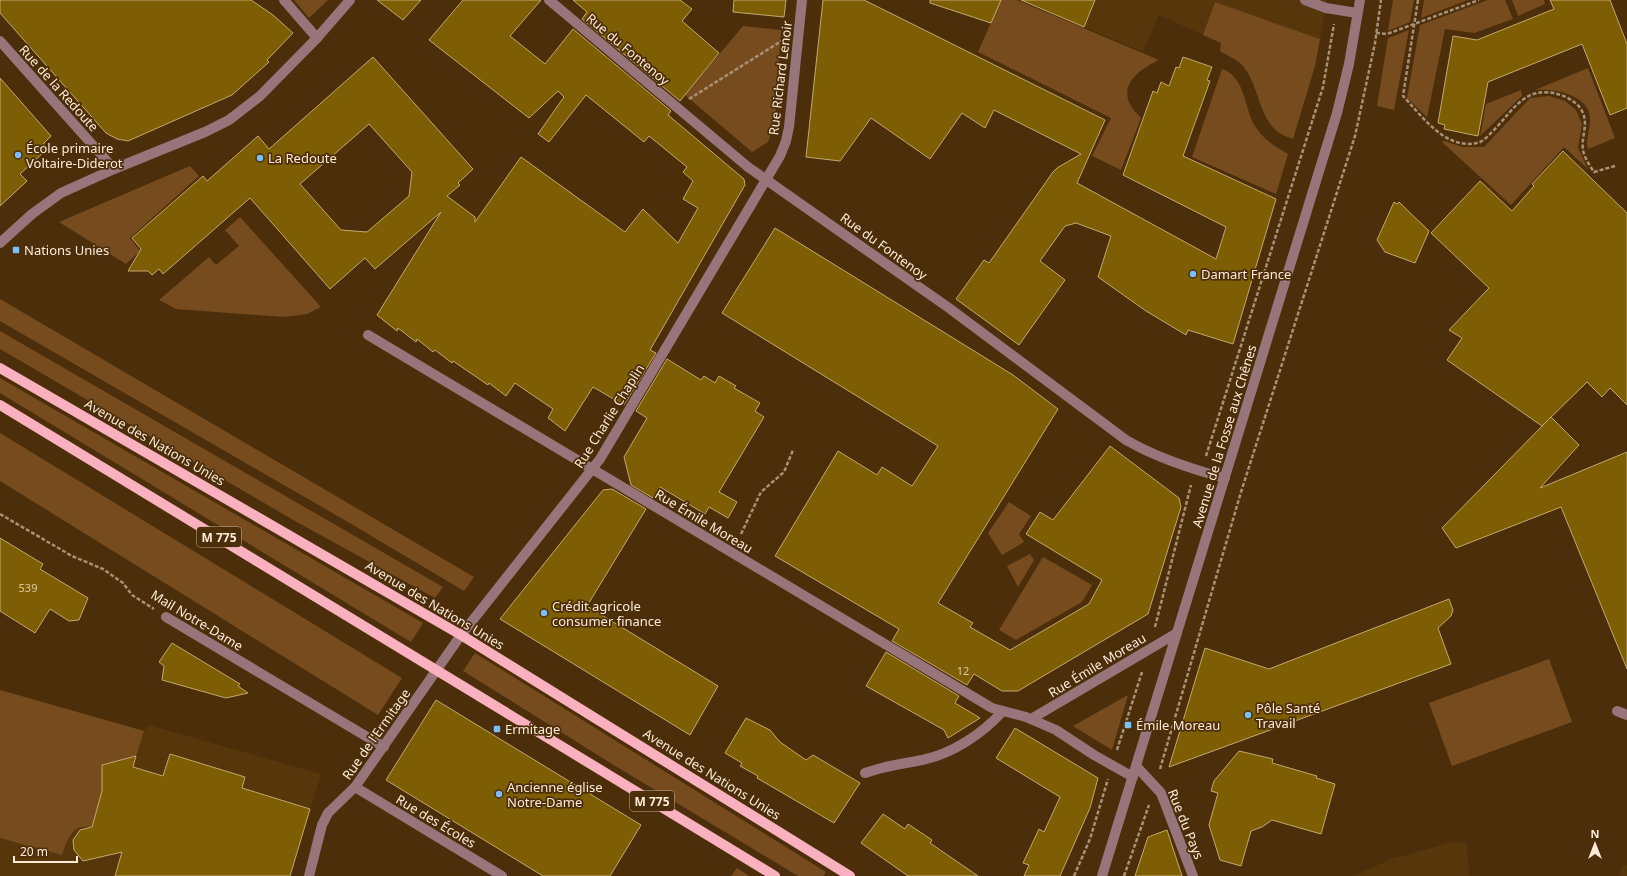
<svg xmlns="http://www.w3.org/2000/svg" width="1627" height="876" viewBox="0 0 1627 876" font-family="'Noto Sans',sans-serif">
	<rect width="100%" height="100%" fill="#4c2e0a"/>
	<g fill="#57360b">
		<polygon points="1021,0 1327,0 1320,39 1215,2 1203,35 1159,15 1143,52"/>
		<polygon points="0,690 144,731 149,725 321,774 290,876 0,876"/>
		<polygon points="1453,842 1467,843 1469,875 1489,876 1354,876 1391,859"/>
		<polygon points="1624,864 1627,866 1627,876 1619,876"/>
	</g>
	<g fill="#764c1e">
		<polygon points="294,0 328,0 309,18"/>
		<path d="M 1001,0 L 1017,0 L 1159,60 C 1132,73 1113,92 1141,118 L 1121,170 L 1092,156 L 1111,118 L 978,52 Z"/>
		<polygon points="1393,0 1414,0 1410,22 1388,31"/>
		<polygon points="1424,0 1468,0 1421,18"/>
		<polygon points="1488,0 1505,0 1513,19 1474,33 1445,29 1427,117 1407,98 1420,25"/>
		<polygon points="1512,0 1544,0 1545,4 1518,16"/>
		<path d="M 1215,2 L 1320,39 L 1315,66 L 1293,139 C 1285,136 1277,133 1272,126 C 1257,108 1258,82 1241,64 C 1236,59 1226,55 1220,51 L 1221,43 L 1203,35 Z"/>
		<polygon points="743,26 781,30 775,123 768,142 752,152 685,95"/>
		<polygon points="1409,30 1394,110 1377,106 1388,38"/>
		<path d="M 1588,68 L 1615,138 L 1588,149 C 1585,140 1590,131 1590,121 C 1592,95 1554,88 1535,90 Z"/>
		<path d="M 1222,69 C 1246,77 1244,109 1255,126 C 1264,140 1274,146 1288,154 L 1276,194 L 1192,157 Z"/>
		<polygon points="1521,90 1522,96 1480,136 1486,104"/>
		<polygon points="1549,96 1565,101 1576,110 1582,124 1578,148 1588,169 1564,147 1511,205 1442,142 1444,141 1463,147 1484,147 1530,98"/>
		<polygon points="190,166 199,176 130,238 140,251 126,264 59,222"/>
		<polygon points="240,217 321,307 307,314 284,317 176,309 159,300 209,257 216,265 239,246 225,230"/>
		<polygon points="0,299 474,577 464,591 353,525 0,321"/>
		<polygon points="0,331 443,587 435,598 295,521 0,349"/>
		<polygon points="0,378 423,623 411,642 0,393"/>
		<polygon points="0,433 402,678 378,715 0,481"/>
		<polygon points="1009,502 1031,516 1019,534 1024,542 1002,555 988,533"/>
		<polygon points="1030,554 1034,560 1018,587 1007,566"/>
		<polygon points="1043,557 1092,585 1082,602 1016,640 999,630"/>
		<polygon points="475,653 826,872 823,876 798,876 612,764 463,671"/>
		<polygon points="1549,659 1572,722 1452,766 1429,703"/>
		<path d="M 0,690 L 144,731 L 111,833 C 80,823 73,822 62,855 L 0,838 Z"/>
		<polygon points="1128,695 1112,750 1073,726"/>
		<polygon points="737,868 749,876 731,876"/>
	</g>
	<g fill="#7d5e04" stroke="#c3a96f" fill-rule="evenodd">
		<polygon points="0,0 251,0 273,15 293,33 267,60 269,62 232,95 128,141 117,139 106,133 0,13"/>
		<polygon points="377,0 421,0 403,20"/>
		<path d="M 463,0 L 541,0 L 510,36 L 545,64 L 573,29 L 671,111 L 668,115 L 744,179 L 745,185 L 650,350 L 656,353 L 624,405 L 593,387 L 565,431 L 548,418 L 553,409 L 515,383 L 506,396 L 489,383 L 488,385 L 453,361 L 452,363 L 435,350 L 433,352 L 417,339 L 416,342 L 398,328 L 397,331 L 377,315 L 441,212 L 375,269 L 365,258 L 330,289 L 250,198 L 163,274 L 159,269 L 152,275 L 148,271 L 128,271 L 141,249 L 132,238 L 203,176 L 207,181 L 258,136 L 269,149 L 373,57 L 473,169 L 458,183 L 460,185 L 447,196 L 475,217 L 475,222 L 521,157 L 625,232 L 643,209 L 678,243 L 698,208 L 683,199 L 693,181 L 683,172 L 687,167 L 649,136 L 644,142 L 586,95 L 549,142 L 538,134 L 564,97 L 558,91 L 529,118 L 429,40 ZM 369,124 L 412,172 L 409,196 L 367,232 L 341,230 L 300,184 Z"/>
		<polygon points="573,0 680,0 692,9 682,21 719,53 680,101 582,19 587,12"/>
		<polygon points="734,0 786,0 784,17 733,12"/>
		<polygon points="823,0 864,0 1105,120 1077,183 1216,259 1226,227 1123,175 1153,91 1157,93 1161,82 1169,86 1176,67 1179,68 1183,57 1212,67 1207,80 1210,81 1183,156 1276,199 1233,344 1188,330 1186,335 1146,311 1098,277 1111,236 1076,223 1065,226 1040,261 1065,280 1019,345 956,299 984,260 989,263 1053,172 1057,168 1081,154 994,110 985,128 962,113 930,159 871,118 840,161 806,157"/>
		<polygon points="930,0 1001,0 991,23 930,3"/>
		<polygon points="1021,0 1095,0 1084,27"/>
		<polygon points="1550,0 1610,0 1627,44 1627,108 1610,115 1582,44 1488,82 1478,136 1444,129 1445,125 1438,123 1453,36 1477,40 1554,9"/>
		<polygon points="0,78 51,136 44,143 44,152 20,174 27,181 0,206"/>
		<polygon points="1563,151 1627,213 1627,405 1610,388 1602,397 1587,382 1542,426 1447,360 1462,338 1449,330 1489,288 1431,233 1480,181 1512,211 1534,186 1532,184"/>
		<polygon points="1394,202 1397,204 1399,202 1429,231 1415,263 1385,252 1377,240"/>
		<polygon points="775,228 1013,375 1058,409 938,603 973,623 970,627 1010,650 1089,604 1102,580 1026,534 1040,512 1053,520 1110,446 1179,498 1181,507 1148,614 1018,691 1002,691 974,674 967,685 892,641 899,629 775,556 838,451 877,475 882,467 912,486 938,446 722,313"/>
		<polygon points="667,359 701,380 704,376 715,383 719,376 736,386 734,388 760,403 755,411 764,417 719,492 737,502 728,518 709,507 705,514 660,487 653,498 631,485 624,457 647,418 636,411"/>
		<polygon points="1551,417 1579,445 1540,488 1627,452 1627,669 1561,507 1456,548 1442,528"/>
		<polygon points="612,489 646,509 587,606 718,686 690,735 500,619 603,490"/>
		<polygon points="0,538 43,564 40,569 88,598 79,620 69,621 50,609 35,633 0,611"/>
		<polygon points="1449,599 1453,610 1451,616 1438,628 1451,664 1169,767 1205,648 1269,669"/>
		<polygon points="172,643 240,684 238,686 248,693 226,698 162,680 164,666 159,662"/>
		<polygon points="886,652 959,696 955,703 980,718 948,738 944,730 866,686"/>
		<polygon points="436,700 641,825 610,876 543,876 386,780"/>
		<polygon points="746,718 770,730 780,742 806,760 813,755 860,783 834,823 757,778 758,776 740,766 742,763 725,753"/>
		<polygon points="1015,728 1098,778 1090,808 1060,876 1024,876 1029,865 1023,863 1039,829 1044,832 1060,797 996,758"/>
		<polygon points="1239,751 1273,759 1272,763 1317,776 1316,778 1335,784 1321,834 1272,820 1262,827 1251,831 1241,866 1220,860 1209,825 1218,793 1211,791 1214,781"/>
		<polygon points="170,754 245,777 242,788 310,809 290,876 115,876 122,852 83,861 74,850 73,840 80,830 92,827 102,791 102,765 136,756 133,767 163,776"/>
		<polygon points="883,814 905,829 908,824 932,840 930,843 978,876 908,876 861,843"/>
		<polygon points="1167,830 1182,876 1135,876 1148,837"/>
	</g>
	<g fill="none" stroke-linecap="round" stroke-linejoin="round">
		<g stroke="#a99176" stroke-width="2.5" stroke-dasharray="4 2" stroke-linecap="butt">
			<path d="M 1418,0 L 1403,96 C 1422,116 1445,150 1477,143 C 1483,142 1489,135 1494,130 C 1515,108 1526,84 1561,95 C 1569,98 1578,103 1582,111 C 1589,124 1581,136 1583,150 C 1584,157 1590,166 1594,172 L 1615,166"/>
			<polyline points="1376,33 1387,34 1479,0"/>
			<polyline points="689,99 783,40"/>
			<polyline points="1206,456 1323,87 1334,24"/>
			<polyline points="0,514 72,556 103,569 123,583 132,595 154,609"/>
			<polyline points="741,534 761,492 784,472 793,450"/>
			<polyline points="1155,627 1191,485"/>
			<polyline points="1117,750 1142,672"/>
			<polyline points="1160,769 1241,492 1355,136 1375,43 1381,0"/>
			<polyline points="1074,876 1090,839 1108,779"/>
			<polyline points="1124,876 1149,805"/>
		</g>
		<g stroke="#98747b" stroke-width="10">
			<polyline points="284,0 317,38"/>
			<path d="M 549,0 L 748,167 L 949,308 L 1126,440 C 1157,458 1191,469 1225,478"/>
			<polyline points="1305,0 1326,8 1357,13"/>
			<polyline points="0,41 114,169"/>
			<polyline points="0,243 32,214 61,193 114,169 205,132 229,120 260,96 317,38 350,0"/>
			<polyline points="368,335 992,708 1026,717 1056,730 1094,755 1133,777"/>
			<polyline points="166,617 384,747"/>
			<polyline points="1617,711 1627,715"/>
			<polyline points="1031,719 1177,633"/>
			<polyline points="1136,766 1161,793 1193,876"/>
			<path d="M 865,773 C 884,766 902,764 922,760 C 952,754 982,734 1002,712"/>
			<polyline points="355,787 502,876"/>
			<polyline points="309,876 322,825 328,813 355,787 461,635 600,459 780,156 786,141 789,127 802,0"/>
			<polyline points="1102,876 1337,113 1349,64 1360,0"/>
		</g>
		<g stroke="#f9b1bf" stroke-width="10">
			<polyline points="0,368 461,635 850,876"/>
			<polyline points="0,405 775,876"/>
		</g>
	</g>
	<g fill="#7bbef8" stroke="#4c2e0a" stroke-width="1.5">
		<circle cx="18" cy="155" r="4"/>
		<circle cx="260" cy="158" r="4"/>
		<rect x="12" y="246" width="8" height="8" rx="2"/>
		<circle cx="1193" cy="274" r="4"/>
		<circle cx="544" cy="613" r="4"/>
		<circle cx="1248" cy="715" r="4"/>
		<rect x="1124" y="721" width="8" height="8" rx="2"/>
		<rect x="493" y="725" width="8" height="8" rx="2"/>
		<circle cx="499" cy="794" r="4"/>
	</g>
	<g text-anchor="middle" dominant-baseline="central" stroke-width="3.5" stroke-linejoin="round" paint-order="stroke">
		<g font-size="11" fill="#ddc7a2">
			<text x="28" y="587">539</text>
			<text x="963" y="670">12</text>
		</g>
		<g fill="#4c2e0a" stroke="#c8b29a" stroke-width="1">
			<rect x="197" y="527" width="44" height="20" rx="3"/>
			<rect x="630" y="791" width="44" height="20" rx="3"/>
		</g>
		<g font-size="12" font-weight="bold" fill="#fdead7">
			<text x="219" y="537">M 775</text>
			<text x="652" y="801">M 775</text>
		</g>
		<g font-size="13" fill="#fdead7" stroke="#4c2e0a">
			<text transform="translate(628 49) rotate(40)">Rue du Fontenoy</text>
			<text transform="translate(780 78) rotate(-83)">Rue Richard Lenoir</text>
			<text transform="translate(59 88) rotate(48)">Rue de la Redoute</text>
			<text transform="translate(884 246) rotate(36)">Rue du Fontenoy</text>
			<text transform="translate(609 416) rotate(-58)">Rue Charlie Chaplin</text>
			<text transform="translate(1224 436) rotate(-73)">Avenue de la Fosse aux Chênes</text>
			<text transform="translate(155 442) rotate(30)">Avenue des Nations Unies</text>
			<text transform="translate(704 521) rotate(31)">Rue Émile Moreau</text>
			<text transform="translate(435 605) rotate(31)">Avenue des Nations Unies</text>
			<text transform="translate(197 620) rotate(31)">Mail Notre-Dame</text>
			<text transform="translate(1097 665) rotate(-31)">Rue Émile Moreau</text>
			<text transform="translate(376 734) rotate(-55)">Rue de l'Ermitage</text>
			<text transform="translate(712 774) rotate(32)">Avenue des Nations Unies</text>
			<text transform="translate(436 821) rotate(31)">Rue des Écoles</text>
			<text transform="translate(1186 824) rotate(68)">Rue du Pays</text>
		</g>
		<g font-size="13" fill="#fdead7" stroke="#4c2e0a" text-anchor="start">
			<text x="26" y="148">École primaire<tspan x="26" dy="15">Voltaire-Diderot</tspan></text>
			<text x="268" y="158">La Redoute</text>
			<text x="24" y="250">Nations Unies</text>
			<text x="1201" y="274">Damart France</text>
			<text x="552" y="606">Crédit agricole<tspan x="552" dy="15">consumer finance</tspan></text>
			<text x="1256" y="708">Pôle Santé<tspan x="1256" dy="15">Travail</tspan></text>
			<text x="1136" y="725">Émile Moreau</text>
			<text x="505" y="729">Ermitage</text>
			<text x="507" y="787">Ancienne église<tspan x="507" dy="15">Notre-Dame</tspan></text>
		</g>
	</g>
	<g transform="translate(1595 844)" stroke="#4c2e0a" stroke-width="3" paint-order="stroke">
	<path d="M0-3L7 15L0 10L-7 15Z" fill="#fdead7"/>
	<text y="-6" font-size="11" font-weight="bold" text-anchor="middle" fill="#fdead7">N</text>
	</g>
	<path d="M14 856v6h63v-6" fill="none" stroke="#fdead7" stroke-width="2"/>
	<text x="20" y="856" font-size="12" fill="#fdead7" stroke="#4c2e0a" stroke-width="3" paint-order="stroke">20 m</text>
</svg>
